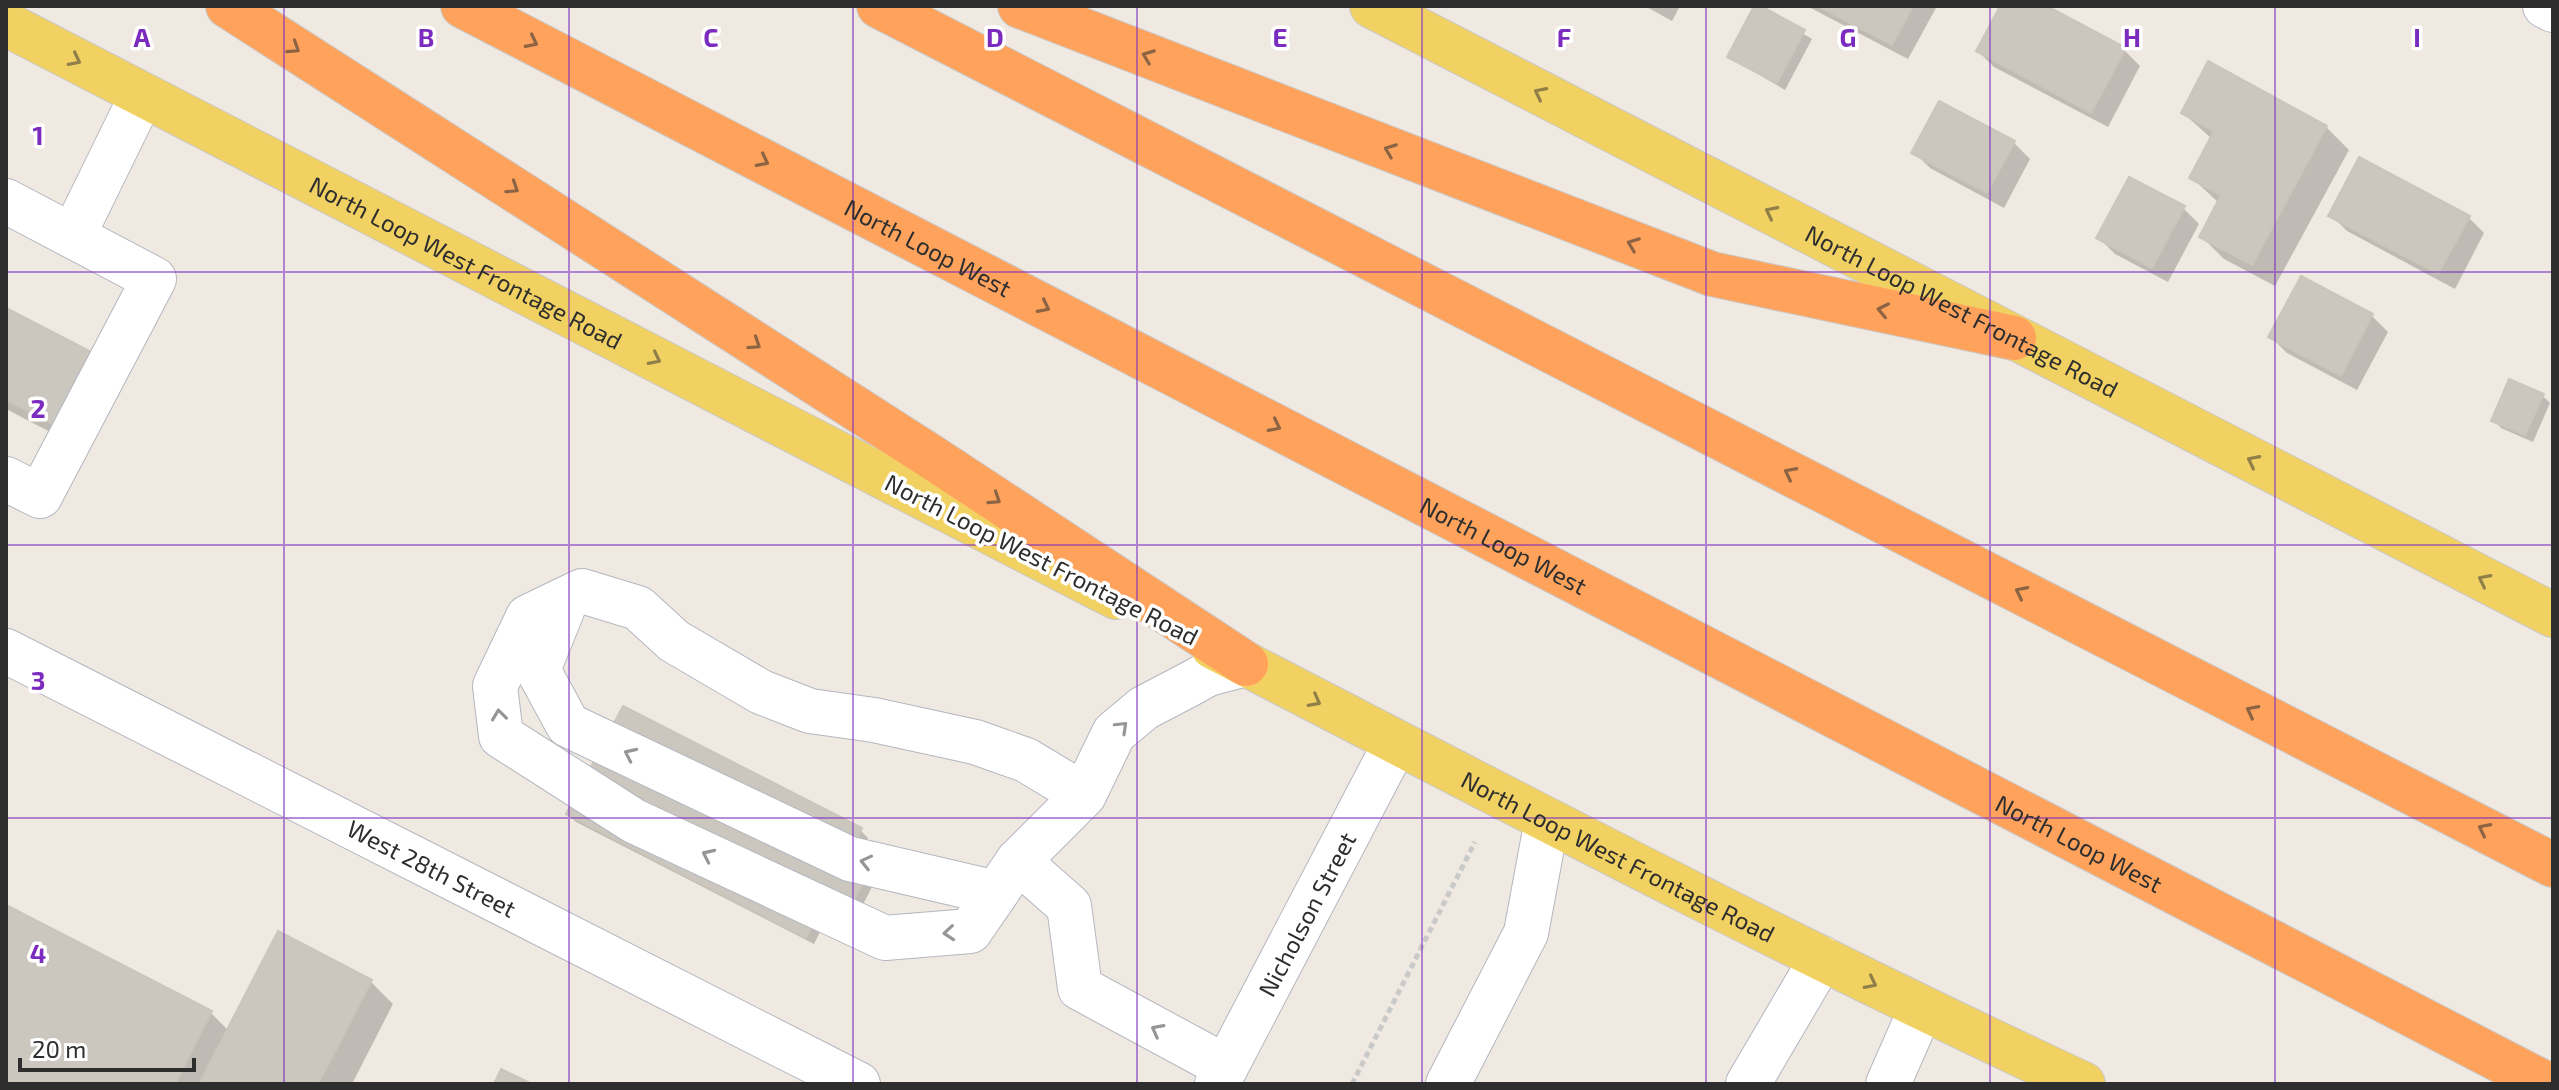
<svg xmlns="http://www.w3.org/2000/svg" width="2559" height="1090" viewBox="0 0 2559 1090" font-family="'Exo 2',sans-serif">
	<rect width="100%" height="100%" fill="#efe9e1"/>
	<g fill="#0003">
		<polygon points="1645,6 1680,6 1672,21"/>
		<polygon points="1756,6 1812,39 1785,90 1729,57"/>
		<polygon points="1807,6 1937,6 1908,59"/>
		<polygon points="2002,6 2042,6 2124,50 2140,66 2108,127 1994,67 1978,51"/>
		<polygon points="2183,113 2326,127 2349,150 2275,286 2224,259 2201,236 2219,203 2192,178 2212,139"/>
		<polygon points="2014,143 2030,159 2004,208 1930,168 1914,152"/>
		<polygon points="2183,208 2199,224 2168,282 2115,254 2099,238"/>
		<polygon points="2331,215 2468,217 2484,233 2455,289 2347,231"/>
		<polygon points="6,310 81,448 6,409"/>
		<polygon points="2372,316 2388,332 2357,390 2287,353 2271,337"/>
		<polygon points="2542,395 2550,403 2533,442 2501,428 2494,420"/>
		<polygon points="568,814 860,830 868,838 866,843 887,858 843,943 820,932 814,944 576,822"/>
		<polygon points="6,907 211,1013 229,1031 371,982 393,1004 352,1084 6,1084"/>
	</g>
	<g fill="#cbc7bf" stroke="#cbc5ba" stroke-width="2">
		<polygon points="1754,6 1761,6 1805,30 1777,83 1727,57"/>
		<polygon points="1818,6 1913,6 1892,45"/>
		<polygon points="2000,6 2047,6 2126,48 2091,113 1976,51"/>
		<polygon points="2208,61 2327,126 2252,265 2199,237 2221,195 2189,178 2214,131 2181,113"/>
		<polygon points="1939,101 2015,141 1987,193 1911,153"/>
		<polygon points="2359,157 2470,216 2438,274 2328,216"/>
		<polygon points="2129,177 2185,206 2152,268 2096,238"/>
		<polygon points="2301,276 2373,314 2341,376 2268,337"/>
		<polygon points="6,308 97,355 59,427 6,400"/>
		<polygon points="2509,379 2544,394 2525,435 2491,421"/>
		<polygon points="623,706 862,828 858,837 881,848 835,937 812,926 806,938 566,814"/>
		<polygon points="6,905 212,1011 175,1084 6,1084"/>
		<polygon points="278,931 372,980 318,1084 199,1084"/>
		<polygon points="501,1069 532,1084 494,1084"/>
	</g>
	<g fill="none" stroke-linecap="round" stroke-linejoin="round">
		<g stroke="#b4b7c1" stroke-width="46">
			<g id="minor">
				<polyline points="2545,6 2553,10"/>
				<polyline points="6,201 154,279 40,496 6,479"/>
				<polyline points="73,236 142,95"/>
				<polyline points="563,608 538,670 568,725 850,859 996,893"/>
				<path id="s1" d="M 6,651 L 858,1084"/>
				<polyline points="1084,795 1026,760 975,742 874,720 810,711 761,692 674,641 638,608 582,591 528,617 495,686 501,736 634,821 885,938 970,931 1018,861 1084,795 1114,733 1144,708 1188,685 1208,674 1246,664"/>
				<polyline points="1018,861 1069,906 1080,988 1226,1067"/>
				<path id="s2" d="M 1217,1084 L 1395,744"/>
				<polyline points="1448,1084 1526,933 1547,820"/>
				<polyline points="1748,1084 1822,958"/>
				<polyline points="1888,1084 1921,1009"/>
			</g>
		</g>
		<g stroke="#c9c9c9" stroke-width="46">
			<g id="major">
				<path id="s3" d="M 1372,6 L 2553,615"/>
				<path id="s4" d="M 6,24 L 1116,597"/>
				<path id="s5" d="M 1213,647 C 1501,796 1788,947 2083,1084"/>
			</g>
		</g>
		<g stroke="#c9c9c9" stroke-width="46">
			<g id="highway">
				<polyline points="228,6 930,456 1246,664"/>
				<path id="s6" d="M 463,6 L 2546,1084"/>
				<polyline points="879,6 2553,865"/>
				<polyline points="1020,6 1712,274 2014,338"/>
			</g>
		</g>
		<polyline stroke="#c9c9c9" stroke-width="5" stroke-dasharray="6 4" stroke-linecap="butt" points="1352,1084 1475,842"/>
		<use href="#minor" stroke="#fff" stroke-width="44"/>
		<use href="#major" stroke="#f2d163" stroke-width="44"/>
		<use href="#highway" stroke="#ffa35c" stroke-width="44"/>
	</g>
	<defs><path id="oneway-chevron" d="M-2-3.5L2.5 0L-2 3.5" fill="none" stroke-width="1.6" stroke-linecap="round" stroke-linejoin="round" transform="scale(2)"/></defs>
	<g stroke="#8c6343">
		<use href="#oneway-chevron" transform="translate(532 42) rotate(27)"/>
		<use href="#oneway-chevron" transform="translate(294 48) rotate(33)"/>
		<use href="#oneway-chevron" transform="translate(1148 56) rotate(-159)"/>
		<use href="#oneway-chevron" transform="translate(1390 150) rotate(-159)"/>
		<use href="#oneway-chevron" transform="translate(763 161) rotate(27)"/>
		<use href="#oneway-chevron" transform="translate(513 188) rotate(33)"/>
		<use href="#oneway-chevron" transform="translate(1633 244) rotate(-159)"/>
		<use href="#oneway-chevron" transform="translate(1044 307) rotate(27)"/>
		<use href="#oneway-chevron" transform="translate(1883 310) rotate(-168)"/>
		<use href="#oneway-chevron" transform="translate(755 344) rotate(33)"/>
		<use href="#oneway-chevron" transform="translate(1275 426) rotate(27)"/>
		<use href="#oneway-chevron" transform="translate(1790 473) rotate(-153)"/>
		<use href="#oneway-chevron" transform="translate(995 499) rotate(33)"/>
		<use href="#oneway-chevron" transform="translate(2021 592) rotate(-153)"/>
		<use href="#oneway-chevron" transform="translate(2252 711) rotate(-153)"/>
		<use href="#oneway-chevron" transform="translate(2484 829) rotate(-153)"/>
	</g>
	<g stroke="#908048">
		<use href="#oneway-chevron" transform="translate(75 60) rotate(27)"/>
		<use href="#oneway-chevron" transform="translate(1540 93) rotate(-153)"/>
		<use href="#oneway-chevron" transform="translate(1771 212) rotate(-153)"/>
		<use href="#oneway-chevron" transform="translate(655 359) rotate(27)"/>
		<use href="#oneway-chevron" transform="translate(2253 461) rotate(-153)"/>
		<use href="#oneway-chevron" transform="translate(2484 580) rotate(-153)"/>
		<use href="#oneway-chevron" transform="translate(1315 701) rotate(28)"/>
		<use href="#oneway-chevron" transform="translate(1871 983) rotate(27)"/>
	</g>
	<g stroke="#969696">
		<use href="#oneway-chevron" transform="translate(499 715) rotate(-97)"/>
		<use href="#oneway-chevron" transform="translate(1122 727) rotate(-44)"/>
		<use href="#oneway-chevron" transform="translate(630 754) rotate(-155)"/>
		<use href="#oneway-chevron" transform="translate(708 855) rotate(-155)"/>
		<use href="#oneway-chevron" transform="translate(866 862) rotate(-167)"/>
		<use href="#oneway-chevron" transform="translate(949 933) rotate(175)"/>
		<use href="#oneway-chevron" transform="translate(1157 1030) rotate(-152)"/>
	</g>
	<path fill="none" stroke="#7b2cbf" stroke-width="2" stroke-opacity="0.55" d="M 284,6 L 284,1084M 569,6 L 569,1084M 853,6 L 853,1084M 1137,6 L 1137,1084M 1422,6 L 1422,1084M 1706,6 L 1706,1084M 1990,6 L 1990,1084M 2275,6 L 2275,1084M 6,272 L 2553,272M 6,545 L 2553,545M 6,818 L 2553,818"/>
	<g text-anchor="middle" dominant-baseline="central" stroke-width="7" stroke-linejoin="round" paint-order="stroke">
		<g font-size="24" fill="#2e2e2e" stroke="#fff">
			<text stroke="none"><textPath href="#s6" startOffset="524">North Loop West</textPath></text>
			<text stroke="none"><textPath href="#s4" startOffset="518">North Loop West Frontage Road</textPath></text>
			<text stroke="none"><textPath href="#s3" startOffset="664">North Loop West Frontage Road</textPath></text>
			<text stroke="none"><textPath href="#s6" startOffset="1172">North Loop West</textPath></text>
			<text transform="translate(1042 559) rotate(27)">North Loop West Frontage Road</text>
			<text stroke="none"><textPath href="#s6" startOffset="1820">North Loop West</textPath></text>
			<text stroke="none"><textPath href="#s5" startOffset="456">North Loop West Frontage Road</textPath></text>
			<text stroke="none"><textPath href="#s1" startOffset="478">West 28th Street</textPath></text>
			<text stroke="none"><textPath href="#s2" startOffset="192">Nicholson Street</textPath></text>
		</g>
	</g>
	<g font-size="26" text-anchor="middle" font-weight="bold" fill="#7b2cbf" stroke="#fff" stroke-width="7" stroke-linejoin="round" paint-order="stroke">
		<text x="142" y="47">A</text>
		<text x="426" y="47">B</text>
		<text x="711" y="47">C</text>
		<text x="995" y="47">D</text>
		<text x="1280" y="47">E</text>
		<text x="1564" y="47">F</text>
		<text x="1848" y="47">G</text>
		<text x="2132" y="47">H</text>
		<text x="2417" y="47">I</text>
		<text x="38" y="145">1</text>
		<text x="38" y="418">2</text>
		<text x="38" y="690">3</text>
		<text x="38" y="963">4</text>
	</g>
	<rect width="2559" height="1090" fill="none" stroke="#2e2e2e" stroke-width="16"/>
	<path d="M20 1058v12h174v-12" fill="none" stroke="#2e2e2e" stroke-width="4"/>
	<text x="32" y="1058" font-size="24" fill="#2e2e2e" stroke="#ffffff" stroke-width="6" paint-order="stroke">20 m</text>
</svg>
